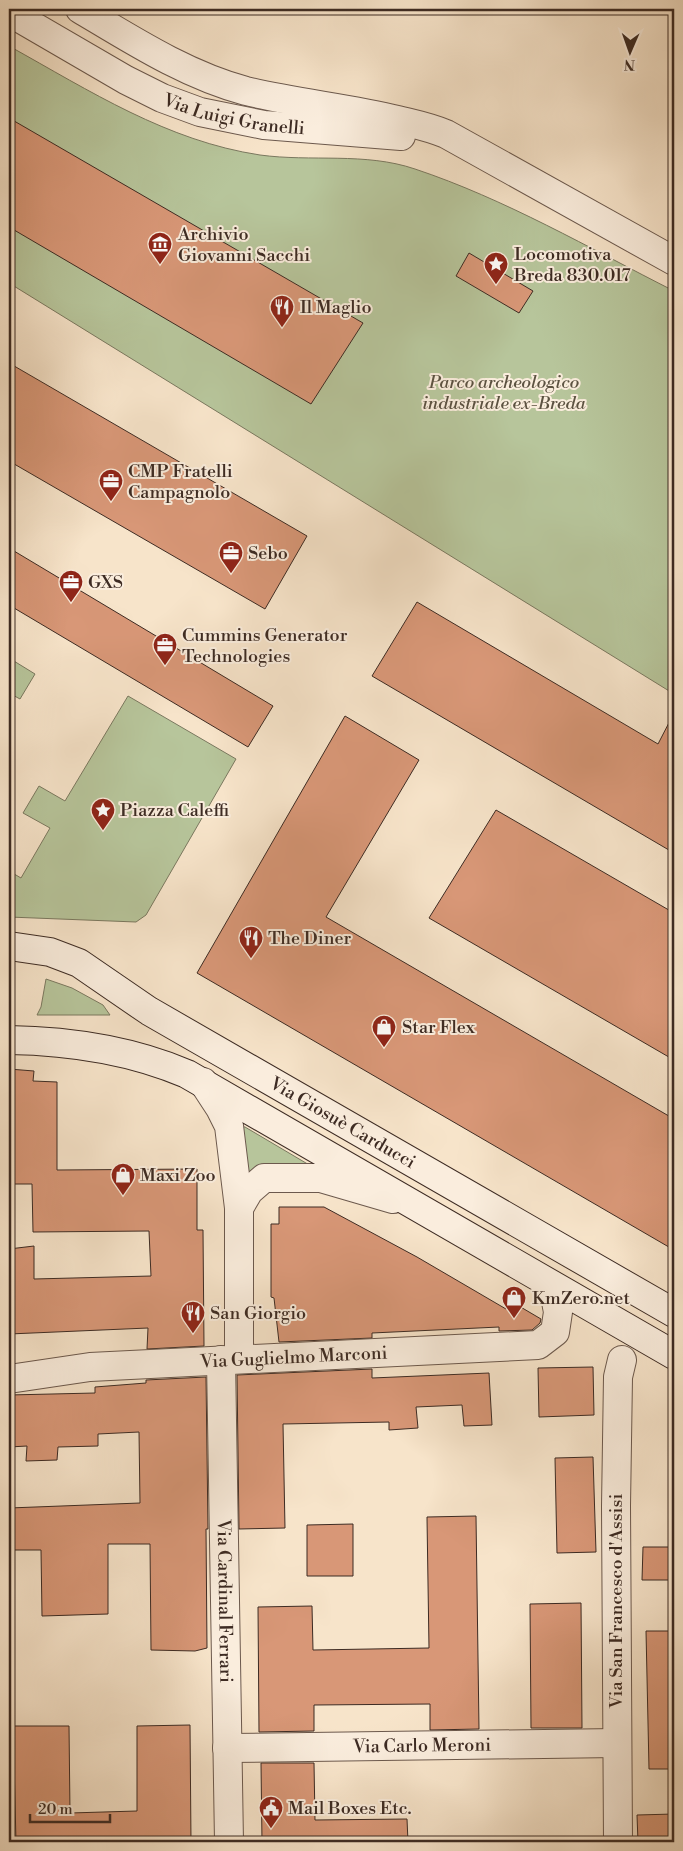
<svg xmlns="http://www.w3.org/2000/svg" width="683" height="1851" font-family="'Libre Bodoni',serif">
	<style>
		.green { fill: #b7c59b; stroke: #7a785f }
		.building { fill: #d89777; stroke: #3d2b23 }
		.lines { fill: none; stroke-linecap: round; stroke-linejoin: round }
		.minor-casing { stroke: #6c594d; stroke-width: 30 }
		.tertiary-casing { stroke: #6c594d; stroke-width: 30 }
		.secondary-casing { stroke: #3d2b23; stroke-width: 30 }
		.minor { stroke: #faeddd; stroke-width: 28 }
		.tertiary { stroke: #faeddd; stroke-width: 28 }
		.secondary { stroke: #faeddd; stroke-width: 28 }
		.labels { text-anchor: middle; stroke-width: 4; stroke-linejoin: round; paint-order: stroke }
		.street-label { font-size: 18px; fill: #3d2b23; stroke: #faeddd }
		.poi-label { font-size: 18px; fill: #3d2b23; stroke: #faeddd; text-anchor: start }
		.park-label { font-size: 18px; font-style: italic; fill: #5c5241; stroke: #faeddd }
	</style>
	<rect width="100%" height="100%" fill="#f7e4ca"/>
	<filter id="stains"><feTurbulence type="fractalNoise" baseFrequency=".004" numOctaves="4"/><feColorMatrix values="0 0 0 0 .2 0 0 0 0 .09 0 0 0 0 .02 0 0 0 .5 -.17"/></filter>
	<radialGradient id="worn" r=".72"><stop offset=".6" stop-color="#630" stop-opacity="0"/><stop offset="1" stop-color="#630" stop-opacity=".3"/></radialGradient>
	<g class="green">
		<path d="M9,46C90,91 167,141 260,155C311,162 365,152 415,169C505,199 589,248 674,291V694L9,283Z"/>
		<path d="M9,658L35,674L20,699L9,693Z"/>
		<path d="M128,696L236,759L146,915L136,922L9,917V871L21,878L50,828L23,813L39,786L65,801Z"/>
		<path d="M46,979L72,988L103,1005L110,1015H37L41,1007Z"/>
		<path d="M240,1126L245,1127L311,1166C280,1162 269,1162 241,1177Z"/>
	</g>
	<g class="building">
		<path d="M9,118L363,323L311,404L9,227Z"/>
		<path d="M469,253L533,291L519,313L456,276Z"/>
		<path d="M9,363L307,536L265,609L9,461Z"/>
		<path d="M9,548L273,706L248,747L9,605Z"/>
		<path d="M417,602L658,744L674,713V853L372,676Z"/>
		<path d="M345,716L419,760L326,917L674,1119V1250L197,973Z"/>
		<path d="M496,810L674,913V1060L429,918Z"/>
		<path d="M9,1069L34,1071L33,1081L57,1082V1170L197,1169V1230H203L204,1346L147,1349L148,1328L9,1334V1249L34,1246V1279L151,1276L149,1231L33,1232L32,1184H9Z"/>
		<path d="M279,1207H324L417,1257L506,1309L507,1299L541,1319L540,1323L532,1330L499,1331V1327L372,1333V1338L279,1342L274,1298L271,1297V1224H279Z"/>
		<path d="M593,1367L594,1415L539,1417L538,1368Z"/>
		<path d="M372,1369V1378L489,1373L492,1425L464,1426L462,1405L416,1407L418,1428L389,1430V1422L283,1424L285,1528L239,1529L237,1375Z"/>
		<path d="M206,1377L208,1529H206L207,1648L195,1651L151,1650L150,1544H108V1614L42,1616L41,1550H9V1508L140,1503L139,1432L98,1434V1446L58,1447L57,1460L26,1461L27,1446L9,1447V1395L95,1393V1387L146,1383V1380Z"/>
		<path d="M593,1457L596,1552L557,1553L555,1458Z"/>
		<path d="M476,1516L479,1729L430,1730V1704L314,1705V1731L259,1732L258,1607L312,1606L313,1650L429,1648L427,1517Z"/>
		<path d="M353,1524V1576H307V1525Z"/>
		<path d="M643,1547H674V1580H642Z"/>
		<path d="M581,1603L582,1728H531L530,1604Z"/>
		<path d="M646,1631H674V1769H649Z"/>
		<path d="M190,1725L191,1842H16L14,1762L9,1761V1726H69L70,1813L137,1811V1726Z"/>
		<path d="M261,1763H314L315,1820L407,1819L408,1842H262Z"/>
		<path d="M674,1814V1842H638L637,1815Z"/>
	</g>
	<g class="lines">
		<defs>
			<g id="minor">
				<path d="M203,1082L220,1108L229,1126L239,1208V1359"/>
				<path d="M239,1208L249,1191L264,1178H321L393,1199"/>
				<path id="s1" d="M221,1360L229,1842"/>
				<path id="s2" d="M9,1379L90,1367L538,1345L555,1332L558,1312L553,1286"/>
				<path id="s3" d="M227,1748L617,1743"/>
				<path d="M618,1842L616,1506L618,1377L622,1360"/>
			</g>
			<g id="tertiary">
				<path d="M80,9C132,40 186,75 246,91C296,103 348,108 398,120C414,124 430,127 446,134L674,261"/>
				<path id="s4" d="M9,12L126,80L162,98L200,112L264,125L401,136"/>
			</g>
			<g id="secondary">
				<path id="s5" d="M9,946L50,952L79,963L149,1011L674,1313"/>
				<path d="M9,1040C70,1041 131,1050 187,1074L674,1355"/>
			</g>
		</defs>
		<use href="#minor" class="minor-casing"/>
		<use href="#tertiary" class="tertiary-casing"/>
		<use href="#secondary" class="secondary-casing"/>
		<use href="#minor" class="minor"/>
		<use href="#tertiary" class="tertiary"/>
		<use href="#secondary" class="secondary"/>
	</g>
	<defs>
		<symbol id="museum-pin" viewBox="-11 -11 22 30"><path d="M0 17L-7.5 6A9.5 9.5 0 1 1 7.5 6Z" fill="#8f2418" stroke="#faeddd"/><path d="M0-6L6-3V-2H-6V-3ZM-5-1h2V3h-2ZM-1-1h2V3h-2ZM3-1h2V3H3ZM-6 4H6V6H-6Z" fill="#fff"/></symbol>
		<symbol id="sight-pin" viewBox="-11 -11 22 30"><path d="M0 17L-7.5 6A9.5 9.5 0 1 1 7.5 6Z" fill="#8f2418" stroke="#faeddd"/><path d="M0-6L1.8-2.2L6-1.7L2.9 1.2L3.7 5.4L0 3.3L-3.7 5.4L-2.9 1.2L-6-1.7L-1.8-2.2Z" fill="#fff"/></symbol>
		<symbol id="restaurant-pin" viewBox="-11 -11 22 30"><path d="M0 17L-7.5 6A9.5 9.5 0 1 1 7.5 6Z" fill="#8f2418" stroke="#faeddd"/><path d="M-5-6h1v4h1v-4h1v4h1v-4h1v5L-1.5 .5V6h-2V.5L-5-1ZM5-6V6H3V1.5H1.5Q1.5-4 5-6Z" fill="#fff"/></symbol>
		<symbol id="office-pin" viewBox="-11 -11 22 30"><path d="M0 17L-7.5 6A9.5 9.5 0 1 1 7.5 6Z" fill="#8f2418" stroke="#faeddd"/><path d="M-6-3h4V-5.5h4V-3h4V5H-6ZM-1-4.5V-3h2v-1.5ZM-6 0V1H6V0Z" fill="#fff"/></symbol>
		<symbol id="shop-pin" viewBox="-11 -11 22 30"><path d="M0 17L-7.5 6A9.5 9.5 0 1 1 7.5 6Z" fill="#8f2418" stroke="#faeddd"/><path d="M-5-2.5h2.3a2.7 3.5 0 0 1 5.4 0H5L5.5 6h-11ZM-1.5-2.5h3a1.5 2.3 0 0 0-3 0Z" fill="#fff"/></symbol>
		<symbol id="civic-pin" viewBox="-11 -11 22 30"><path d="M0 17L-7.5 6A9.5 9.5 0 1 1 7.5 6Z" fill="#8f2418" stroke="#faeddd"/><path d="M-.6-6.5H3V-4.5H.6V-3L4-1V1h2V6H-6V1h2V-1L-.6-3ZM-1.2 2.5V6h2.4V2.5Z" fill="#fff"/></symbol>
	</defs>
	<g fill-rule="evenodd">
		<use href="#museum-pin" x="146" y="230" width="28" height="38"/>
		<use href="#sight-pin" x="482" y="250" width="28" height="38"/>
		<use href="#restaurant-pin" x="268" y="293" width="28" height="38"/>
		<use href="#office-pin" x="97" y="467" width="28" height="38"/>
		<use href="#office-pin" x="217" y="539" width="28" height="38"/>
		<use href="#office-pin" x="57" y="568" width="28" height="38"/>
		<use href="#office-pin" x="151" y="631" width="28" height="38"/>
		<use href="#sight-pin" x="89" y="796" width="28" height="38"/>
		<use href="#restaurant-pin" x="237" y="924" width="28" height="38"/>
		<use href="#shop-pin" x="370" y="1013" width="28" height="38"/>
		<use href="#shop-pin" x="109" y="1161" width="28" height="38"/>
		<use href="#shop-pin" x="500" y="1284" width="28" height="38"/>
		<use href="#restaurant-pin" x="179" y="1299" width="28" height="38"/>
		<use href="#civic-pin" x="257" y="1794" width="28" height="38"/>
	</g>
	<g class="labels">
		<g class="street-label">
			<text dy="6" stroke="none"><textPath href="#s4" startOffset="250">Via Luigi Granelli</textPath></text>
			<text dy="6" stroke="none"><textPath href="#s5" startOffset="381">Via Giosuè Carducci</textPath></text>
			<text dy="6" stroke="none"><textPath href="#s2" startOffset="286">Via Guglielmo Marconi</textPath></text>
			<text dy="6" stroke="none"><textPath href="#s1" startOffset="241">Via Cardinal Ferrari</textPath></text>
			<text transform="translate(616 1601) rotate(-90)" y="6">Via San Francesco d'Assisi</text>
			<text dy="6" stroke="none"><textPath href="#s3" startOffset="195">Via Carlo Meroni</textPath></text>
		</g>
		<g class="poi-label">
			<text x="178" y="240">Archivio<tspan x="178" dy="21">Giovanni Sacchi</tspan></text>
			<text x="514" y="260">Locomotiva<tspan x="514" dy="21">Breda 830.017</tspan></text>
			<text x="300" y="313">Il Maglio</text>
			<text x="128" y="477">CMP Fratelli<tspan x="128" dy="21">Campagnolo</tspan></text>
			<text x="248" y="559">Sebo</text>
			<text x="88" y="588">GXS</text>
			<text x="182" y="641">Cummins Generator<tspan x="182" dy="21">Technologies</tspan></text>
			<text x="120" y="816">Piazza Caleffi</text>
			<text x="268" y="944">The Diner</text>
			<text x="402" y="1033">Star Flex</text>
			<text x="140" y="1181">Maxi Zoo</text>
			<text x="532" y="1304">KmZero.net</text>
			<text x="210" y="1319">San Giorgio</text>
			<text x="288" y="1814">Mail Boxes Etc.</text>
		</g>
		<g class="park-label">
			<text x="504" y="388">Parco archeologico<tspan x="504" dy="21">industriale ex-Breda</tspan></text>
		</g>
	</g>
	<rect width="683" height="1851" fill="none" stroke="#f7e4ca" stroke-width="30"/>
	<rect x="10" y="10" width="663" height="1831" fill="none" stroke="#3d2b23" stroke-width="2.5"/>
	<rect x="15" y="15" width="653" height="1821" fill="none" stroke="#3d2b23"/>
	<g transform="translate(630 52) rotate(182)" stroke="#faeddd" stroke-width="4" paint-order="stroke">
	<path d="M0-4L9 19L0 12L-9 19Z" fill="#3d2b23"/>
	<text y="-8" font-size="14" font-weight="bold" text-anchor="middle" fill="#3d2b23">N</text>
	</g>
	<path d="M30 1814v8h80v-8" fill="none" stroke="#3d2b23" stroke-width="2.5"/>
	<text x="38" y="1814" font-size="15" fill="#3d2b23" stroke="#faeddd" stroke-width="4" paint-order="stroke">20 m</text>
	<rect width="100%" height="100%" filter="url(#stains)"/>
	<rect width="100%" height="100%" fill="url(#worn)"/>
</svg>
